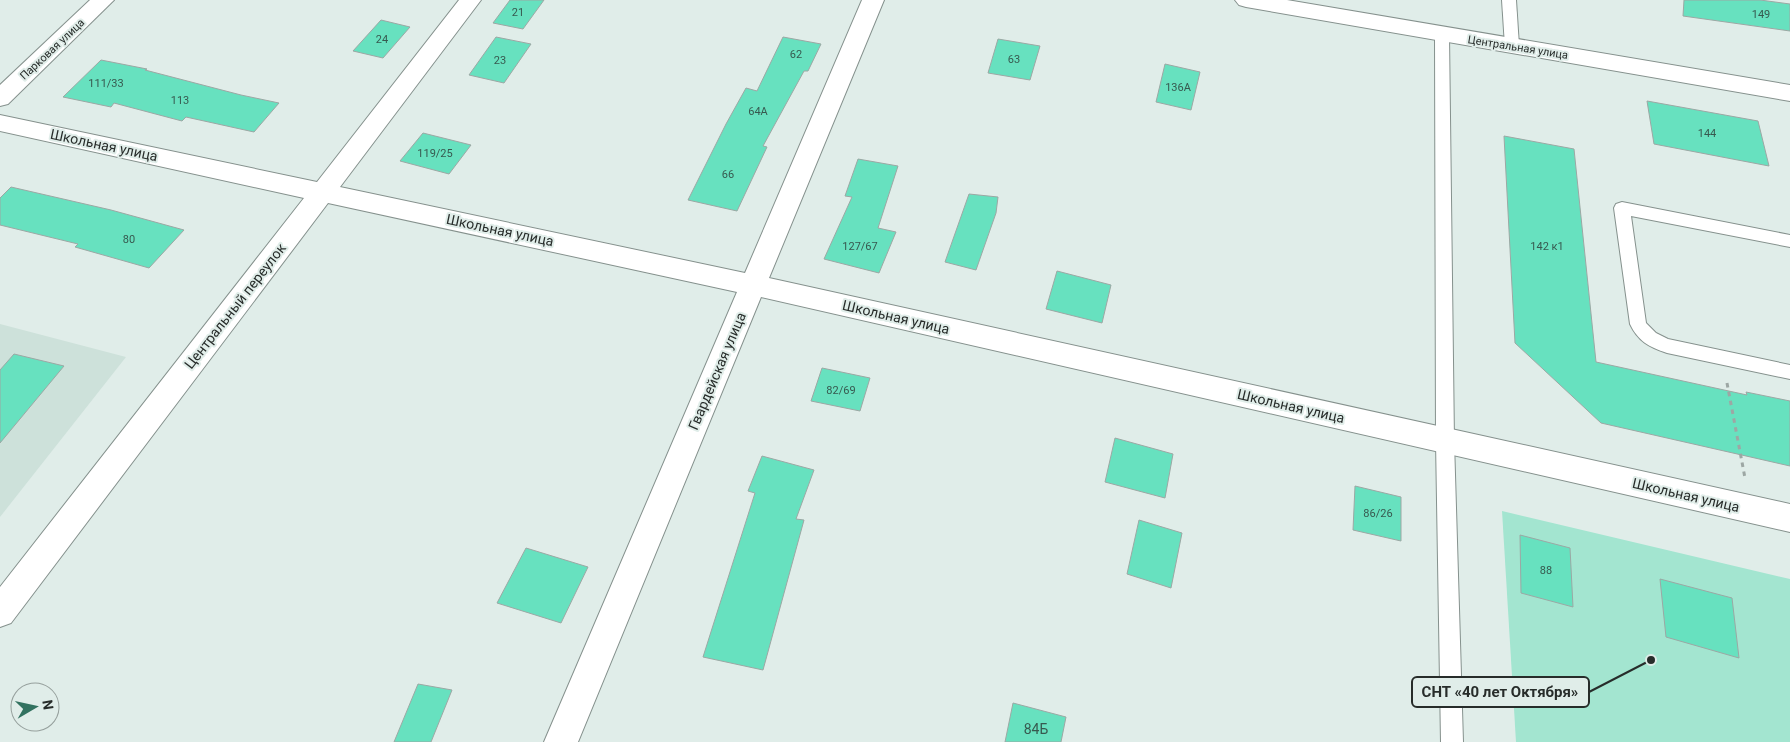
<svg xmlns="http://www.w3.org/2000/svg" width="1790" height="742" font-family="Roboto,sans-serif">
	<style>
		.built { fill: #cde1da }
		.green { fill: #a3e5d0 }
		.building { fill: #67e1bf; stroke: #9ca8a4 }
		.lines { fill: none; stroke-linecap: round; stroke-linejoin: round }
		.service-casing { stroke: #85918d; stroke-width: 2 }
		.minor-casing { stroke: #85918d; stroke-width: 2 }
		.tertiary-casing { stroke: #85918d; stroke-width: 2 }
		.path { stroke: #9da7a4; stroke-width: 3; stroke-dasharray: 4.5 4.5; stroke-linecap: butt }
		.service { fill: #fff; fill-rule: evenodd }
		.minor { fill: #fff; fill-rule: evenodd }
		.tertiary { fill: #fff; fill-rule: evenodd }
		.labels { text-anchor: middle; stroke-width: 4; stroke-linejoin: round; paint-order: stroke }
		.number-label { font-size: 11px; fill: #37594f }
		.far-street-label { font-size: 11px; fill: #272c2a; stroke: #e0ede9 }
		.street-label { font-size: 14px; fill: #272c2a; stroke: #e0ede9 }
		.near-number-label { font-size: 14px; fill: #37594f }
		.leader { fill: none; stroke: #272c2a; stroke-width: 2 }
		.callout-dot { fill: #272c2a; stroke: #e0ede9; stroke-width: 2 }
		.callout { fill: #e0ede9; stroke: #272c2a; stroke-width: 2 }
		.callout-label { font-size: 15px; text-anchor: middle; font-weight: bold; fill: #272c2a }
	</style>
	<rect width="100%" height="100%" fill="#e0ede9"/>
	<path class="built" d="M0,324L126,357L0,517Z"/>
	<path class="green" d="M1502,511L1790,579V742H1516Z"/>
	<g class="building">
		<path d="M510,0H544L523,29L493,23Z"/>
		<path d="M1684,0H1760L1790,4V31L1683,16Z"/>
		<path d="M381,20L410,27L383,58L353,51Z"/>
		<path d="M496,37L531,44L504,83L469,75Z"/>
		<path d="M783,37L821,44L808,71H804L763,146L767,147L737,211L688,200L726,124L746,88L757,91Z"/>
		<path d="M998,39L1040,46L1030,80L988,73Z"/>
		<path d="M101,60L147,69L145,70L241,95L279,103L254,132L186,117L182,121L114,103L111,107L63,97Z"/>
		<path d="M1165,64L1200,72L1191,110L1156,102Z"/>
		<path d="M1647,101L1758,121L1769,166L1654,144Z"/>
		<path d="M423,133L471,145L449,174L400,161Z"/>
		<path d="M1504,136L1574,149L1596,362L1747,395L1746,392L1790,401V466L1601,423L1515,343Z"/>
		<path d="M858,159L898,166L878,228L896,232L879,273L824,259L852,197L845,196Z"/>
		<path d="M11,187L111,210L184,230L149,268L75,247L78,244L0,225V198Z"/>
		<path d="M969,194L998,197L996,213L976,270L945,262Z"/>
		<path d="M1057,271L1111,285L1102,323L1046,309Z"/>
		<path d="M14,354L64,366L0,443V370Z"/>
		<path d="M822,368L870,378L860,411L811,401Z"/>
		<path d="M1115,438L1173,454L1165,498L1105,482Z"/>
		<path d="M762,456L814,470L796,519L804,520L763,670L703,657L755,493L748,491Z"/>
		<path d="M1355,486L1401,497V541L1353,530Z"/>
		<path d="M1139,520L1182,533L1171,588L1127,574Z"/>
		<path d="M1520,535L1570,548L1573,607L1521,593Z"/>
		<path d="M526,548L588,567L561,623L497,603Z"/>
		<path d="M1660,579L1732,598L1739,658L1666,637Z"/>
		<path d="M418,684L452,690L431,742H394Z"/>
		<path d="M1013,703L1066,717L1061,742H1005Z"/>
	</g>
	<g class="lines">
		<defs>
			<g id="service">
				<path d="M1502,0H1516L1519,46L1517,49H1507L1505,46Z"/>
				<path d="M1442,30L1447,32L1449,35L1454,441L1463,742H1441L1436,441L1435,35L1437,32Z"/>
				<path d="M1622,202L1790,235V247L1631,216L1646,323L1656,333L1668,339L1790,365V379L1667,353C1649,347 1638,341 1630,324L1614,208L1616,204Z"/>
			</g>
			<g id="minor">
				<path d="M90,0H114L8,104L0,106V85Z"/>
				<path d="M459,0H481L340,187L745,273L862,0H884L769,278L1790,504V532L761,297L578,742H544L737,292L328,203L11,623L0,627V587L304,198L0,131V115L317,182Z"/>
			</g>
			<path id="tertiary" d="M1235,0H1287L1790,85V101L1246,7L1239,5Z"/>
		</defs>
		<use href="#service" class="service-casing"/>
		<use href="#minor" class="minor-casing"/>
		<use href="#tertiary" class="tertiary-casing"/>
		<path class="path" d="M1727,383L1745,478"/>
		<use href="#service" class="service"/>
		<use href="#minor" class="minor"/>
		<use href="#tertiary" class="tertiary"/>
	</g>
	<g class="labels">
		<g class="number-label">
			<text x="518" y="16">21</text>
			<text x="1761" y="18">149</text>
			<text x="382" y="43">24</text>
			<text x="796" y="58">62</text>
			<text x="1014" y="63">63</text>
			<text x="500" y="64">23</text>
			<text x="106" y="87">111/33</text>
			<text x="1178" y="91">136А</text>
			<text x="180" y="104">113</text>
			<text x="758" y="115">64А</text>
			<text x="1707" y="137">144</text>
			<text x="435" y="157">119/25</text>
			<text x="728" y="178">66</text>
			<text x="129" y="243">80</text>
			<text x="860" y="250">127/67</text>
			<text x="1547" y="250">142 к1</text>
			<text x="841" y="394">82/69</text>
			<text x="1378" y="517">86/26</text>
			<text x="1546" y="574">88</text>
		</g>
		<g class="far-street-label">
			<text transform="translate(1518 47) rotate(9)" y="4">Центральная улица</text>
			<text transform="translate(52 49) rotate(-43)" y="4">Парковая улица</text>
		</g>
		<g class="street-label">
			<text transform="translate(104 145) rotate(12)" y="5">Школьная улица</text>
			<text transform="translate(500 230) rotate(12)" y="5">Школьная улица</text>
			<text transform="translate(235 306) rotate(-52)" y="5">Центральный переулок</text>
			<text transform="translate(896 317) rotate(13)" y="5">Школьная улица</text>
			<text transform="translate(717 371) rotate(-67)" y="5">Гвардейская улица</text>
			<text transform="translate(1291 406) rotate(13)" y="5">Школьная улица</text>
			<text transform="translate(1686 495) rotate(13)" y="5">Школьная улица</text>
		</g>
		<g class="near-number-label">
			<text x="1036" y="734">84Б</text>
		</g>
	</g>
	<path class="leader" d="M1651 660L1589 692"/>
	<circle class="callout-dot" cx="1651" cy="660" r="5"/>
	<rect class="callout" x="1412" y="677" width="177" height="30" rx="5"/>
	<g class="callout-label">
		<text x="1500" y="697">СНТ «40 лет Октября»</text>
	</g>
	<g transform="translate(35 707) rotate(81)"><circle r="24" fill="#e0ede9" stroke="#96a09d"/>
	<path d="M0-4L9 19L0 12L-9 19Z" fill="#327260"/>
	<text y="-8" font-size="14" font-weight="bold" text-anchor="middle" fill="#272c2a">N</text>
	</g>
</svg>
